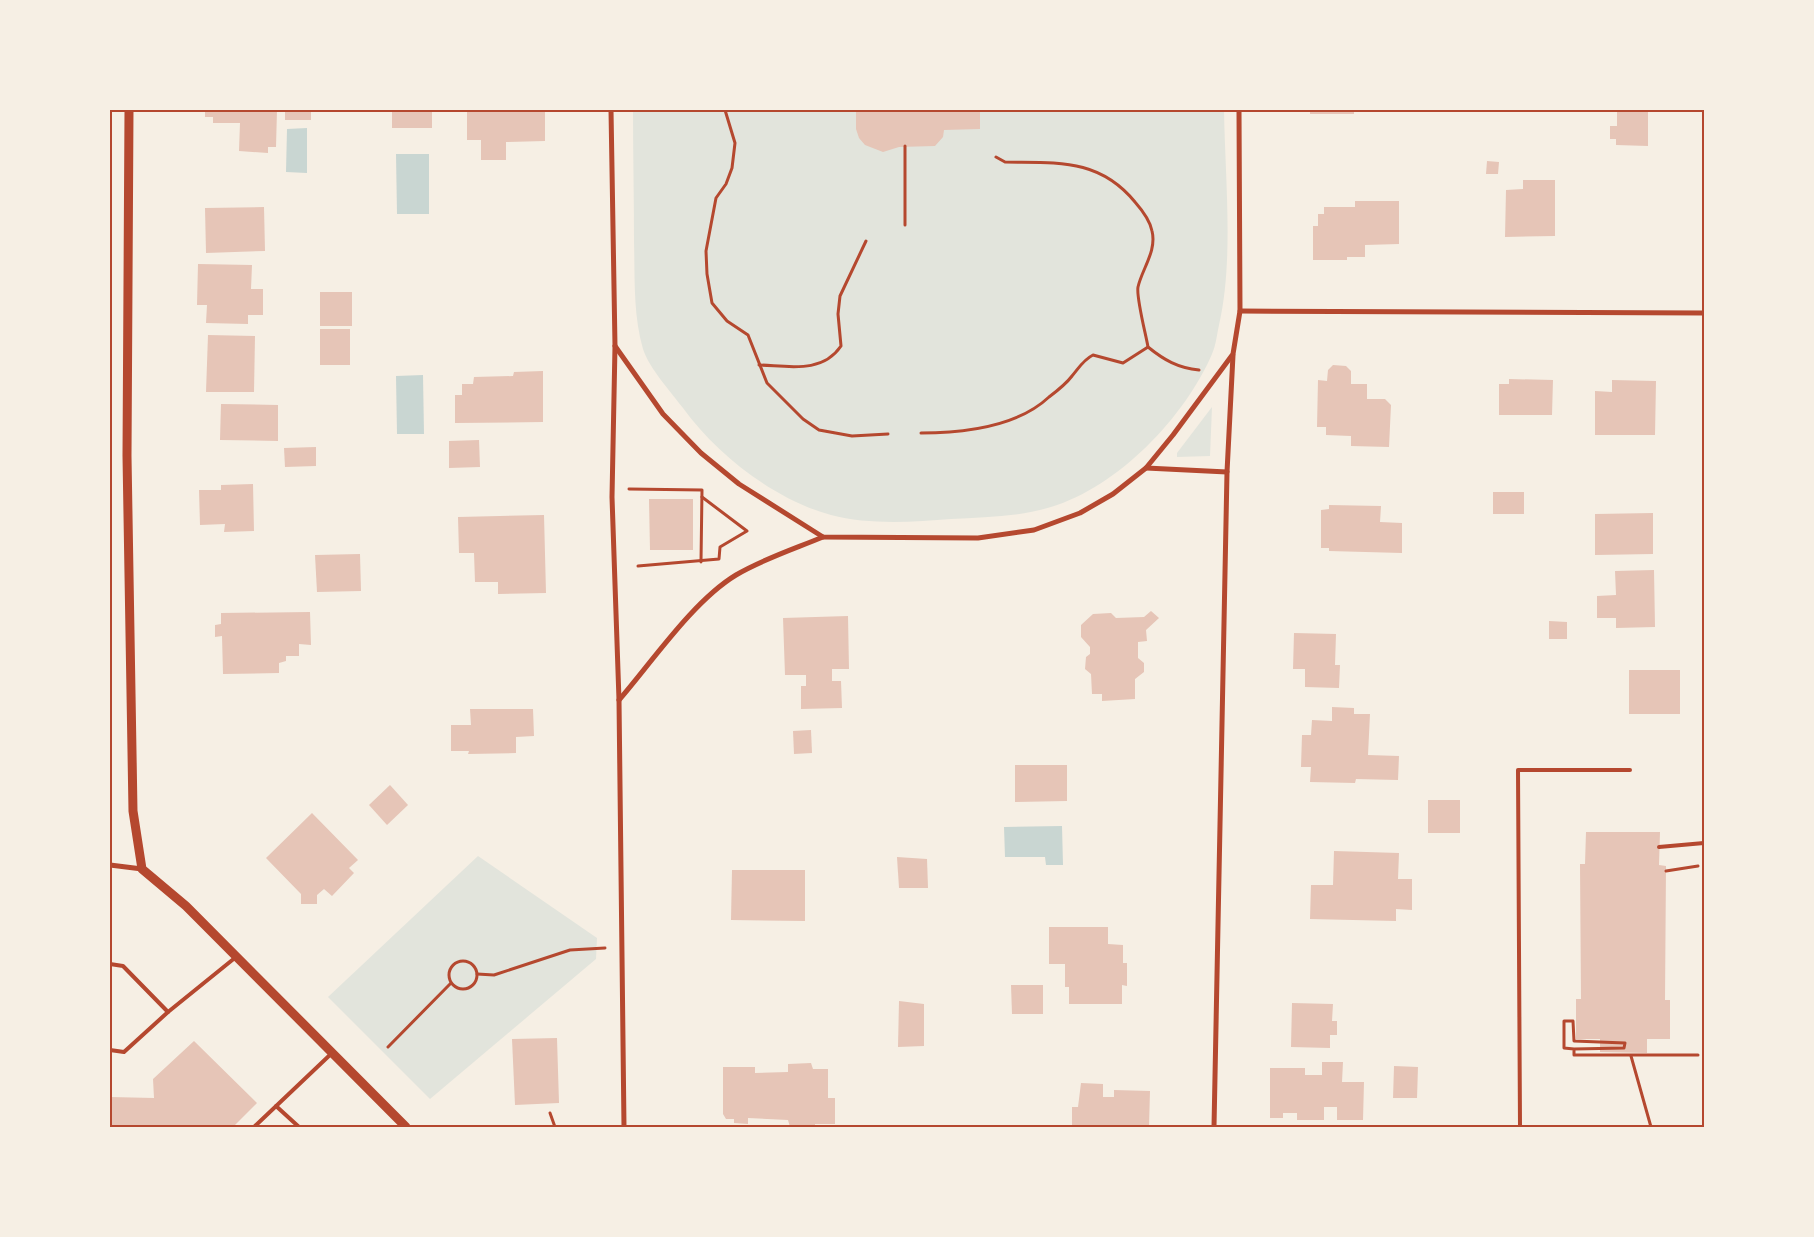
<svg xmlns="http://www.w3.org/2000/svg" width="1814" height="1237" font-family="Helvetica,sans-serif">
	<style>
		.green { fill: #e2e4dc }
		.water { fill: #c9d6d2 }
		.building { fill: #e6c5b7 }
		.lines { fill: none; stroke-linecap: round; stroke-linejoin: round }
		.path { stroke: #b5482f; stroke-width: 3 }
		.service { stroke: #b5482f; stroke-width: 4 }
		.minor { stroke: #b5482f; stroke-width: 5 }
		.tertiary { stroke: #b5482f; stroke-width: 9 }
		.neatline { fill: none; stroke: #b5482f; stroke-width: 2 }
	</style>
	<rect width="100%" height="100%" fill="#f6efe4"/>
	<g class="green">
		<path d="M633,110H1224C1225,177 1234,261 1219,325C1217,334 1216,345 1212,354C1185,417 1118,487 1051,507C1019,517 984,517 951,519C913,522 868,525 831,515C775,500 717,455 683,408C671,392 649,368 643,349C633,314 635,278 634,242C634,198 633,154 633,110Z"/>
		<path d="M1212,407L1210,456L1177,457V453Z"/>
		<path d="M478,856L597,938L596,959L430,1099L328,997Z"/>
	</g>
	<g class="water">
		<path d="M307,128V173L286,172L287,129Z"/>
		<path d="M396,154H429V214H397Z"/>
		<path d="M423,375L424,434H397L396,376Z"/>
		<path d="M1062,826L1063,865H1046L1045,857H1005L1004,827Z"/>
	</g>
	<g class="building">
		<path d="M205,110H277L276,147H268V153L239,151L240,123H213V117H205Z"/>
		<rect x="285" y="110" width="26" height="10"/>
		<rect x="392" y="110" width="40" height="18"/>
		<path d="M467,110H545V141L506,142V160H481V140H467Z"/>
		<path d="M856,110H980V129L944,130L943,137L935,146L899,147L883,152L865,145L859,138L856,129Z"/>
		<rect x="1310" y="110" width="44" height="4"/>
		<path d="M1617,110H1648V146L1616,145V139H1610V126H1617Z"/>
		<path d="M1487,161L1499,162L1498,174H1486Z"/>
		<path d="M1523,180H1555V236L1505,237L1506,190L1523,189Z"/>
		<path d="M1355,201H1399V244L1365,245V257H1347V260H1313V226H1318V214H1324V207H1355Z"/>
		<path d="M264,207L265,251L206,253L205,208Z"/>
		<path d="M198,264L252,265L251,289H263V315H248V324L206,323L207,305H197Z"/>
		<rect x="320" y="292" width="32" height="34"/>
		<rect x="320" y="329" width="30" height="36"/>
		<path d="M208,335L255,336L254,392H206Z"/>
		<path d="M1333,365L1346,366L1351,371V384H1367V399H1385L1391,405L1389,447L1351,446V436L1326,435V427H1317L1318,380L1327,381L1328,370Z"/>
		<path d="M543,371V422L455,423V395H462V384H473L474,377L513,376L514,372Z"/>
		<path d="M1509,379L1553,380L1552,415H1499V384H1509Z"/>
		<path d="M1612,380L1656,381L1655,435H1595V391L1612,392Z"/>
		<path d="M221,404L278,405V441L220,440Z"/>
		<path d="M479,440L480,467L449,468V441Z"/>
		<path d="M316,447V466L285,467L284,448Z"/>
		<path d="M253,484L254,531L224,532L225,524L200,525L199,490H221V485Z"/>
		<rect x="1493" y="492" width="31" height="22"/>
		<path d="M649,499H693V550H650Z"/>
		<path d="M1329,505L1381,506L1380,522L1402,523V553L1329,551V548H1321V510L1329,509Z"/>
		<path d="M1653,513V554L1595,555V514Z"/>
		<path d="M544,515L546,593L498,594V582H475L474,553H459L458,517Z"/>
		<path d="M360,554L361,591L317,592L315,555Z"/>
		<path d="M1654,570L1655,627L1616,628V618H1597V596L1616,595L1615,571Z"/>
		<path d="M1151,611L1159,618L1146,630L1147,641L1138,642V658L1144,663V672L1135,679V699L1102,701V694H1092L1091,674L1085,669L1086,657L1090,654V647L1081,637V625L1093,614L1111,613L1116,618L1144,617Z"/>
		<path d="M310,612L311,645L299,644V656H286V661L279,663V673L223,674L222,636L215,637V625L221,624V613Z"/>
		<path d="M848,616L849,669H832V681H841L842,708L801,709V686H806V675H785L783,618Z"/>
		<path d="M1549,621L1567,622V639H1549Z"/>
		<path d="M1294,633L1336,634L1335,665H1340L1339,688L1305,687V669H1293Z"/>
		<rect x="1629" y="670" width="51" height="44"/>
		<path d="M1332,707L1354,708V714H1370L1368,755L1399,756L1398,780L1356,779L1355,783L1310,782L1311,767H1301L1302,735H1311L1312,720L1332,721Z"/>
		<path d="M470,709H533L534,736L516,737V753L468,754L469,751H451V725H471Z"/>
		<path d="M811,730L812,753L794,754L793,731Z"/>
		<path d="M1015,765H1067V801L1015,802Z"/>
		<path d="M390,785L408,805L387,825L369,805Z"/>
		<rect x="1428" y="800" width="32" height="33"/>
		<path d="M312,813L358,860L349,868L354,873L332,896L324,889L317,895V904H301V894L266,858Z"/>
		<path d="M1586,832H1660L1659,865L1666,866L1665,1000H1670V1039H1647V1053L1600,1052V1039H1576V999H1581L1580,864H1585Z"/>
		<path d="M1334,851L1399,853L1398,879H1412V910L1396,909V921L1310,919L1311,885H1333Z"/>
		<path d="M897,857L927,859L928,888H899Z"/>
		<path d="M732,870H805V921L731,920Z"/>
		<path d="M1049,927H1108V944L1123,945V963H1127V986L1122,985V1004H1069V987H1065V964H1049Z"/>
		<path d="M1011,985H1043V1014H1012Z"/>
		<path d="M899,1001L924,1004V1046L898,1047Z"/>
		<path d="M1292,1003L1333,1004L1332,1021H1337V1035H1330V1048L1291,1047Z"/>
		<path d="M557,1038L559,1103L515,1105L512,1039Z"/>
		<path d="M194,1041L257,1103L233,1127H110V1097L154,1098L153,1079Z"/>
		<path d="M1322,1062H1343L1342,1082H1364L1363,1120H1337V1107H1324V1120H1297V1113H1283V1118H1270V1068H1305V1075H1322Z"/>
		<path d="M811,1063L813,1069H828V1098H835V1124H815V1127H790L788,1120L748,1118V1124L734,1123V1119H726L723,1114V1067H755V1073L788,1072V1064Z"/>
		<path d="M1394,1066L1418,1067L1417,1098H1393Z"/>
		<path d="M1081,1083L1103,1084V1097H1114V1090L1150,1091L1149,1127H1072V1107H1078Z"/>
	</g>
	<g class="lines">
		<g class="path">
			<path d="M725,110L735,143L732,168L726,184L716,198L706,251L707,274L712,303L727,321L748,335L767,383L803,419L819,430L852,436L888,434"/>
			<path d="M996,157L1005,162C1057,163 1099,158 1135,202C1142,210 1150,220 1152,231C1157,251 1142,269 1138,287C1136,297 1146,335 1148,347C1164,360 1178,368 1199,370"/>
			<path d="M905,225V146"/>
			<path d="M759,365C789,366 822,374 841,346L838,314L840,296L866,241"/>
			<path d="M921,433C963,433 1017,427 1049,397C1057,391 1066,384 1072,376C1079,368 1083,360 1093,355L1123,363L1148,347"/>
			<path d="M629,489L702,490L701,562"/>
			<path d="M638,566L719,559L720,547L747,531L702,497"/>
			<path d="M1666,871L1698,866"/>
			<circle cx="463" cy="975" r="14"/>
			<path d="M477,974L494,975L570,950L605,948"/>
			<path d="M388,1047L451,983"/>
			<path d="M1574,1049L1624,1048L1625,1043L1574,1041L1573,1021H1564V1048L1574,1049V1055H1698"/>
			<path d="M1631,1056L1651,1127"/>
			<path d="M550,1113L555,1127"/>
		</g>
		<g class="service">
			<path d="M1659,847L1704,843"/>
			<path d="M110,964L123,966L168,1012L124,1052L110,1050"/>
			<path d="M168,1012L236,957"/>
			<path d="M276,1106L299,1127"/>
			<path d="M254,1127L332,1053"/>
			<path d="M1520,1127L1518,770H1630"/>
		</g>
		<g class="minor">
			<path d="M611,110L615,346L612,497L619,700L624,1127"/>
			<path d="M1240,311L1704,313"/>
			<path d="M615,346L663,414L701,453L739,484L823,537L978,538L1034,530L1080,513L1113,494L1146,468L1173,435L1233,354L1240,311L1239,110"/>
			<path d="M1146,468L1227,472"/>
			<path d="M619,700C652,662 693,601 736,575C763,559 794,549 823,537"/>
			<path d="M110,865L142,869"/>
			<path d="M1214,1127L1227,472L1233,355"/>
		</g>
		<path class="tertiary" d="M129,110L127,456L133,811L142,869L186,906L406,1127"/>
	</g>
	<rect width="1814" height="1237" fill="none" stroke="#f6efe4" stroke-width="222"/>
	<rect x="111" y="111" width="1592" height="1015" class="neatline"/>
</svg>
